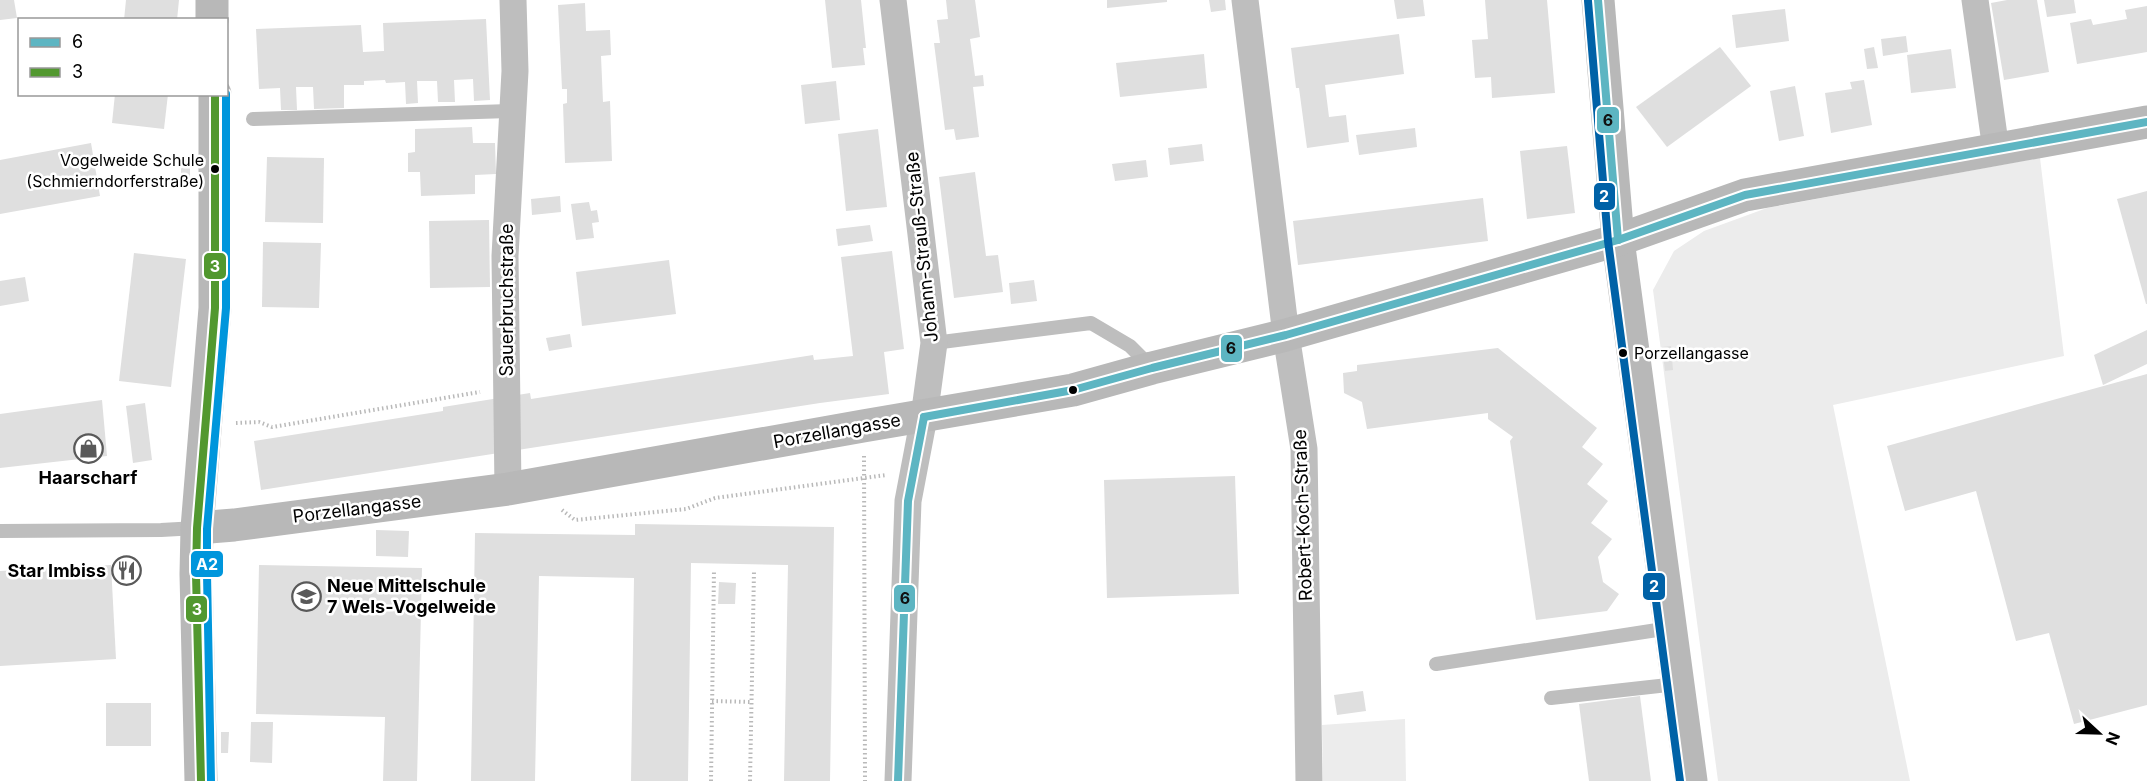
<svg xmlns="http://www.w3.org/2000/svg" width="2147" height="781" font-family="Inter,sans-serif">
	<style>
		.green { fill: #ececec }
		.building { fill: #dfdfdf }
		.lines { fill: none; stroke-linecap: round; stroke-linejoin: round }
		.path { stroke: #b9b9b9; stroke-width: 4; stroke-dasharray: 1.5 3; stroke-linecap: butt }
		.lane { stroke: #bebebe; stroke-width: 14 }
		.street { stroke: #bebebe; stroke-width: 27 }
		.secondary { stroke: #b8b8b8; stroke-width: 33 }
		.bus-1-casing { stroke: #fff; stroke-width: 12 }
		.bus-2-casing { stroke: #fff; stroke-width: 12 }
		.bus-3-casing { stroke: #fff; stroke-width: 12 }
		.bus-4-casing { stroke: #fff; stroke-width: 12 }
		.bus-1 { stroke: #5db5c2; stroke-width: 8 }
		.bus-2 { stroke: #52982f; stroke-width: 8 }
		.bus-3 { stroke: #0062a7; stroke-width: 8 }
		.bus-4 { stroke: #0096dc; stroke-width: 8 }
		.bus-dot { fill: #000; stroke: #fff; stroke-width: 2 }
		.labels { text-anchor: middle; stroke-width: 5; stroke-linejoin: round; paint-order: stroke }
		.bus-label { font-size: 16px; fill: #000; stroke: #fff; text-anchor: end }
		.street-label { font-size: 18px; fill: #000; stroke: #fff }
		.poi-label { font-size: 18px; font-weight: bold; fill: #000; stroke: #fff }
		.line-badge { stroke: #fff; stroke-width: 2 }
		.badge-label { font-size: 16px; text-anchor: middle; font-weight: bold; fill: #fff }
		.pale-badge-label { font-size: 16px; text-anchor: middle; font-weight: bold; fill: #111 }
	</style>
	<rect width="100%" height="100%" fill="#fff"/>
	<g class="green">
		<path d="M2040,158L2064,356L1833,405L1910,781H1718L1653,290L1674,251L1704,231L1767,208Z"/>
		<path d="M1405,719L1406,781H1323L1322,725Z"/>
	</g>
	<g class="building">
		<path d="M0,0H14L17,18L0,20Z"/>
		<path d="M126,0H179L177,20H124Z"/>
		<path d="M825,0H861L866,48H863L865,65L832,68Z"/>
		<path d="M946,0H975L980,37L970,39L975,76L983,75L984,86L973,87L979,137L956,140L954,129L945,130L934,43H940L937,20L948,19Z"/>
		<path d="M1107,0H1167V2L1107,8Z"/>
		<path d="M1209,0H1225L1226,10L1211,12Z"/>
		<path d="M1394,0H1423L1425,16L1397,19Z"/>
		<path d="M1485,0H1547L1555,93L1492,98L1491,77L1475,78L1472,40L1488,39Z"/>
		<path d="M2007,0H2037L2049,72L2004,80L1991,3Z"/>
		<path d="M2044,0H2074L2076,13L2047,17Z"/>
		<path d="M585,3L586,31L610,30L611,55L601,56L603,102L610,101L612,161L565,163L563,104L567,103V89H562L558,5Z"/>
		<path d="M2147,6V52L2077,64L2070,23L2091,19L2093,25L2127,19L2125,10Z"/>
		<path d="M1785,9L1789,41L1736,48L1732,15Z"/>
		<path d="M486,19L490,100L474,101L473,79L454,80L455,102H438L437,81H417L418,103L406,104L405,82L386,83L385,80L364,81V85H344V108L314,109L313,87H296L297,110H281L280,88L259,89L256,29L361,25L363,52L384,51L383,23Z"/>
		<path d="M1399,34L1404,74L1325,85L1329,117L1346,115L1349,142L1307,148L1299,88H1296L1291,48Z"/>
		<path d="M1906,36L1908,52L1883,56L1881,39Z"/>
		<path d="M1720,47L1751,86L1667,147L1636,107Z"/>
		<path d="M1874,47L1878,68L1867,69L1864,49Z"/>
		<path d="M1951,49L1956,88L1911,93L1907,55Z"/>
		<path d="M1204,54L1207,88L1120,97L1116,63Z"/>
		<path d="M1864,80L1872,125L1831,133L1825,93L1852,89L1850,82Z"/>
		<path d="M836,81L840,120L805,124L801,85Z"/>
		<path d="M1795,86L1804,136L1779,141L1770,91Z"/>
		<path d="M115,94H168L164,129L112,123Z"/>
		<path d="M472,127L473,143H495L496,174L475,175V194L421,196L420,172H408V153L415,152V129Z"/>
		<path d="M1415,128L1417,147L1359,155L1356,135Z"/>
		<path d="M878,129L887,207L846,211L838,134Z"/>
		<path d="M91,143L100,196L0,214V160Z"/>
		<path d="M1202,144L1204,161L1170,165L1168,148Z"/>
		<path d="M1567,146L1575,213L1527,219L1520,151Z"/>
		<rect x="181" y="156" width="9" height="21"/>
		<path d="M267,157L324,158L323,223L265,222Z"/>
		<path d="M1146,160L1148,177L1115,181L1112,164Z"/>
		<path d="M975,172L986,256L998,255L1003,292L954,298L939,177Z"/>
		<path d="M2147,191V304H2146L2117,199Z"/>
		<path d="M560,196L561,212L532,215L531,199Z"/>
		<path d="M1483,198L1488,241L1298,265L1293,221Z"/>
		<path d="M589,202L591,211L597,210L599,222L592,223L594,238L576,240L571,204Z"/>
		<path d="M489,220L490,287L430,288L429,221Z"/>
		<path d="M870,225L873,241L838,246L836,229Z"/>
		<path d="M263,242L321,243L319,308L262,307Z"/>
		<path d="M892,251L904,349L884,352L889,394L820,403L261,490L254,441L443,411V407L530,393L531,399L813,355L814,360L853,356L841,257Z"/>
		<path d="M134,253L186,259L171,387L119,381Z"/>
		<path d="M669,260L676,314L582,326L576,272Z"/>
		<path d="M25,277L29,301L0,306V281Z"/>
		<path d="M1034,280L1037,301L1011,304L1009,283Z"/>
		<path d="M2147,330V364L2103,385L2094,355Z"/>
		<path d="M570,334L572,347L549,351L546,338Z"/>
		<path d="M1671,346L1673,370L1665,371L1662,347Z"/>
		<path d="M1498,348L1597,428L1582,447L1603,464L1587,484L1608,501L1591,523L1612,539L1598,557L1603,582L1619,594L1607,611L1536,620L1510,441L1513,437L1488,419V413L1367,429L1362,402L1344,393L1343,373L1357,371V365Z"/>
		<path d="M2147,374V705L2074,724L2049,633L2016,641L1976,491L1905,511L1887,446Z"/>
		<path d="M102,400L107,456L0,468V414Z"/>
		<path d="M145,403L152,460L133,463L126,406Z"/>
		<path d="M1235,476L1239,594L1107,598L1104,480Z"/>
		<path d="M635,524L834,527L830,781H784L788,565L691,563L688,781H631L634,578L539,576L535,781H471L475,533L635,535Z"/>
		<path d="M376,530L409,531L408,557L376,556Z"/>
		<path d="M134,561L136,581L119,582L118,562Z"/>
		<path d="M111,565L116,659L0,666V571Z"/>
		<path d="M259,565L422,568L417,781H383L385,717L256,714Z"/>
		<path d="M719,582L736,583L735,604H718Z"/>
		<path d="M1363,691L1366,711L1337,715L1334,695Z"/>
		<path d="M1640,696L1651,781H1589L1579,704Z"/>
		<rect x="106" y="703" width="45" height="43"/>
		<path d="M251,722H273L272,763L250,762Z"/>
		<path d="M221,732H229L228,753H221Z"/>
	</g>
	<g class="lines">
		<g class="path">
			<path d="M236,423L259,422L272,427L480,392"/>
			<path d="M864,456L865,781"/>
			<path d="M562,510L575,520L686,509L715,498L886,475"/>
			<path d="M712,701L751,702"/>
			<path d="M711,781L714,570"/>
			<path d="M750,781L754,571"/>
		</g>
		<g class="lane">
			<path d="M253,119L513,111"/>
			<path d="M934,343L1091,323L1130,346L1150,366"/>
			<path d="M0,531L161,530L197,528"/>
			<path d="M1436,664L1670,628"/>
			<path d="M1551,698L1677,684"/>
		</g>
		<g class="street">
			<path d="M893,0L934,343L924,417L908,501L898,781"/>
			<path d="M1245,0L1286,335L1304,449L1309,781"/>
			<path d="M1975,0L1996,150"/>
			<path d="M508,489L505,256L515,71L513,0"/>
		</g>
		<g class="secondary">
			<path d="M212,0V20"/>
			<path d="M1598,0L1618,240L1691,781"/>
			<path d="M197,528L234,525L508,489L863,426L1073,390L1152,368L1286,335L1618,240L1745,195L2147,122"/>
			<path d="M201,781L196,574L197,528L215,308V94"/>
		</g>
		<defs>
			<g id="bus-1">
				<path d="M1598,0L1618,240"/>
				<path d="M924,417L1073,390L1152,368L1286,335L1618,240L1745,195L2147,122"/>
				<path d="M898,781L908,501L924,417"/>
			</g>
			<path id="bus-2" d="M201,781L196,574L197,528L215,308V94"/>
			<path id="bus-3" d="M1588,1L1608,241L1680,781"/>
			<path id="bus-4" d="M211,781L207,574V529L226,308V94"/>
		</defs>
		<use href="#bus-1" class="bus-1-casing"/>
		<use href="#bus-2" class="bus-2-casing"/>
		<use href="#bus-3" class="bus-3-casing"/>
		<use href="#bus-4" class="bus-4-casing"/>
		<use href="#bus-1" class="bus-1"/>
		<use href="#bus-2" class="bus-2"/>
		<use href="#bus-3" class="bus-3"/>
		<use href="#bus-4" class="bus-4"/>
	</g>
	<defs>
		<symbol id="shop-ring" viewBox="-11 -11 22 22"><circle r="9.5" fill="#fff" stroke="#595959" stroke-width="1.5"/><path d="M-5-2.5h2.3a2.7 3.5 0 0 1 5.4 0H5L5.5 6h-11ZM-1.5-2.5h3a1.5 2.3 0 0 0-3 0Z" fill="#595959"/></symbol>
		<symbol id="restaurant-ring" viewBox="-11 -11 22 22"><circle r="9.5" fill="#fff" stroke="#595959" stroke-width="1.5"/><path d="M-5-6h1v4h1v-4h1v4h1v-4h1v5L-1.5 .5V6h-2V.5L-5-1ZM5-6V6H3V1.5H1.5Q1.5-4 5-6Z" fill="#595959"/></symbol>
		<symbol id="school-ring" viewBox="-11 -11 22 22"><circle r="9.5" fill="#fff" stroke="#595959" stroke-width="1.5"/><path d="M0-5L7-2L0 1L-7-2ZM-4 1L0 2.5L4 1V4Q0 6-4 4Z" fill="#595959"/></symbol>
	</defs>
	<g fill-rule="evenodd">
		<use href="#shop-ring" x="72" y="432" width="33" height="33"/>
		<use href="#restaurant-ring" x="110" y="554" width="33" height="33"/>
		<use href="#school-ring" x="290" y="580" width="33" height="33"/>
	</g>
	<g class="bus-dot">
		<circle cx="215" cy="169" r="5"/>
		<circle cx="1623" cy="353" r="5"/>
		<circle cx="1073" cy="390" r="5"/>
	</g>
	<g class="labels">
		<g class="bus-label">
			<text x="204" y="166">Vogelweide Schule<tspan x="204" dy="21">(Schmierndorferstraße)</tspan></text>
			<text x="1634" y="359" text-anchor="start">Porzellangasse</text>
		</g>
		<g class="street-label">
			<text transform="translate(922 247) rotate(-96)" y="6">Johann-Strauß-Straße</text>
			<text transform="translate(507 300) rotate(-90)" y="6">Sauerbruchstraße</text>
			<text transform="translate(837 431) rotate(-10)" y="6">Porzellangasse</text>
			<text transform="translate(357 509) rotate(-7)" y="6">Porzellangasse</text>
			<text transform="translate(1303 515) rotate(-92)" y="6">Robert-Koch-Straße</text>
		</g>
		<g class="poi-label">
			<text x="88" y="484">Haarscharf</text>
			<text x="106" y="577" text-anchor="end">Star Imbiss</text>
			<text x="327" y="592" text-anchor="start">Neue Mittelschule<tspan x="327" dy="21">7 Wels-Vogelweide</tspan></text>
		</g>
	</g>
	<g class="line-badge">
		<rect x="1596" y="106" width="24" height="28" rx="6" fill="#5db5c2"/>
		<rect x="1593" y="182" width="23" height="29" rx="6" fill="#0062a7"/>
		<rect x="203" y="252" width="24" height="28" rx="6" fill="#52982f"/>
		<rect x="1220" y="334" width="23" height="29" rx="6" fill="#5db5c2"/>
		<rect x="190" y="550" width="34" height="28" rx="6" fill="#0096dc"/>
		<rect x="1642" y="572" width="24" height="29" rx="6" fill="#0062a7"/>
		<rect x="893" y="584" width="23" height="29" rx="6" fill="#5db5c2"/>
		<rect x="185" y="595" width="23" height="28" rx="6" fill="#52982f"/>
	</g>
	<g class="badge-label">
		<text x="1604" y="202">2</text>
		<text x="215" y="272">3</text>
		<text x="207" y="570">A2</text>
		<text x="1654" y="592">2</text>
		<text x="197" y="615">3</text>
	</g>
	<g class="pale-badge-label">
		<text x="1608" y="126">6</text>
		<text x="1231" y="354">6</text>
		<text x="905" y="604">6</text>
	</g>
	<rect x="18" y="18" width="210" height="78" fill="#ffffff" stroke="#999999" stroke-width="1.5"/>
	<rect x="30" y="38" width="30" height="9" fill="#5db5c2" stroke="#999999" stroke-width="1.5"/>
	<text x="72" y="48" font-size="18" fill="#000000">6</text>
	<rect x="30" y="68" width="30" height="9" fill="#52982f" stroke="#999999" stroke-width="1.5"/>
	<text x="72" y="78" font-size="18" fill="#000000">3</text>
	<g transform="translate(2099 733) rotate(112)" stroke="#ffffff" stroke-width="4.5" paint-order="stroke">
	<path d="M0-4.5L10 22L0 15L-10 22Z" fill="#000000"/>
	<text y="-9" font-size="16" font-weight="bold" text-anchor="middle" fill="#000000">N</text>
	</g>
</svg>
